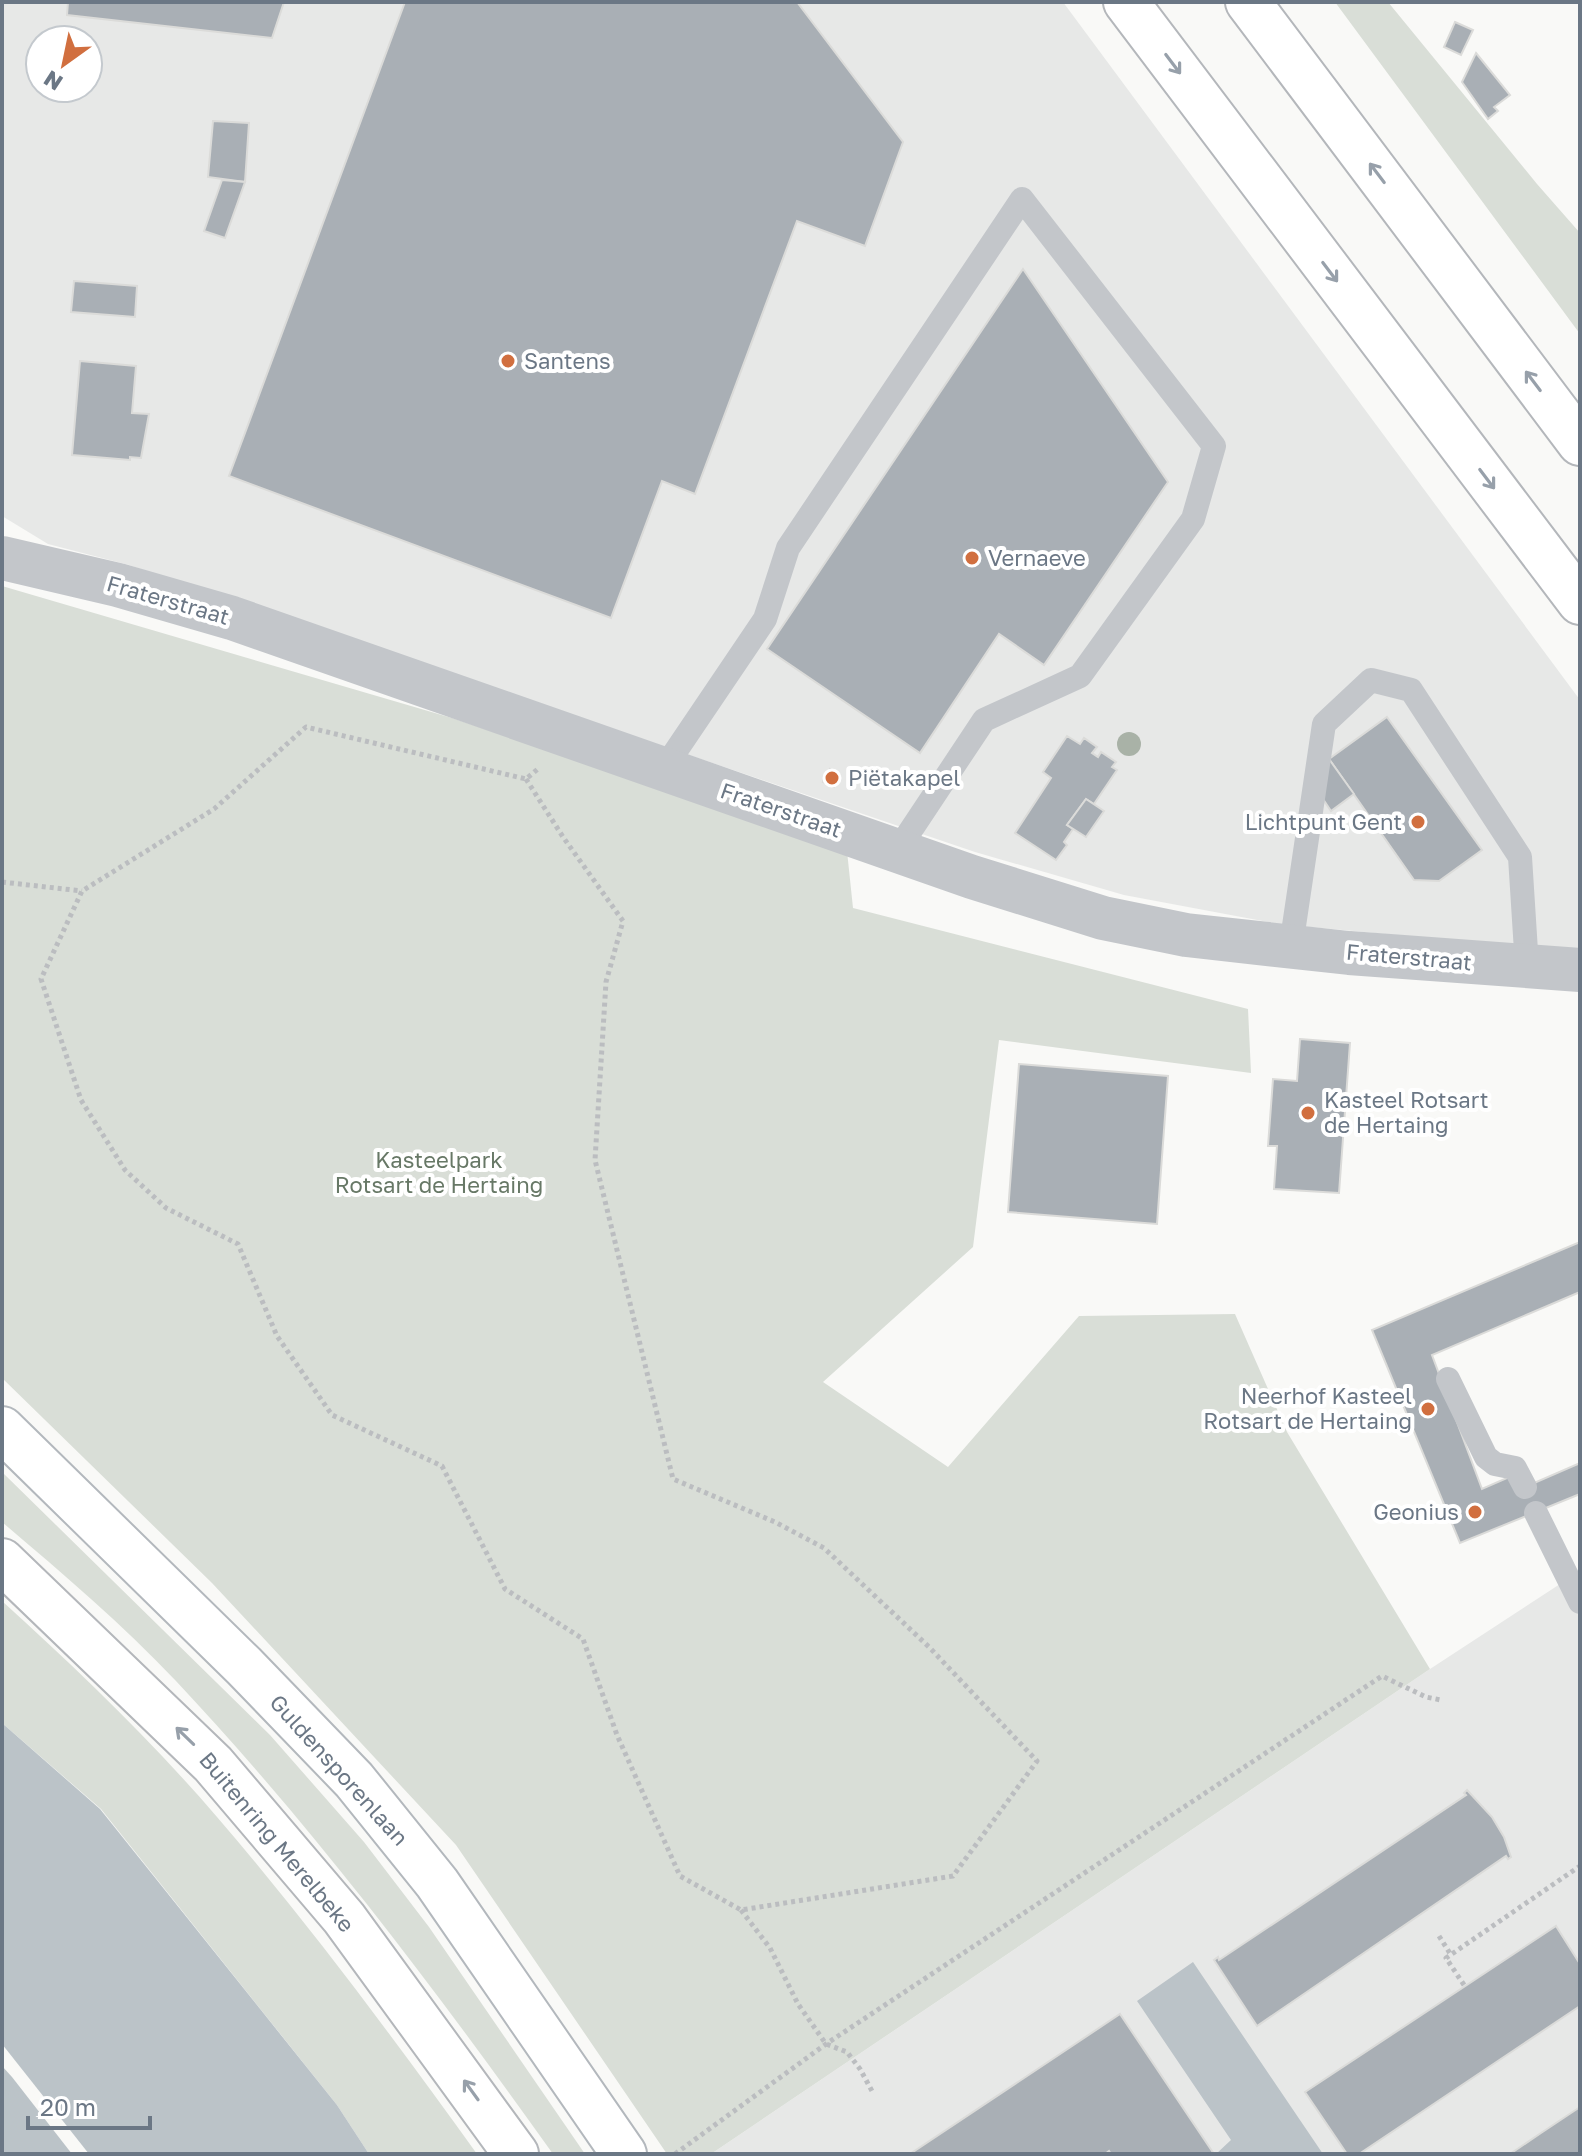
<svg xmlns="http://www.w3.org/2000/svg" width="1582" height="2156" font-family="'Golos Text',sans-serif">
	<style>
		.built { fill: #e7e8e7; fill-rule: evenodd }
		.green { fill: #d9ded7 }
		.water { fill: #bbc3c8 }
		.building { fill: #a9afb5; stroke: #dbdbd9; stroke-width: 2 }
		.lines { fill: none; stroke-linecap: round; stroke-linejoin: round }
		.secondary-casing { stroke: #b3b8bd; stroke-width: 48 }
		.trunk-casing { stroke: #b4b7bb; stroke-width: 48 }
		.motorway-casing { stroke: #b4b7bb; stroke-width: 48 }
		.path { stroke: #bbbdc0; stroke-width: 5; stroke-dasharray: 4 4; stroke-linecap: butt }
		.service { stroke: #c3c6ca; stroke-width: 24 }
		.minor { stroke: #c3c6ca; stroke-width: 44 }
		.secondary { stroke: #fff; stroke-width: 44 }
		.trunk { stroke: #fff; stroke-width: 44 }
		.motorway { stroke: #fff; stroke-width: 44 }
		.tree { fill: #a9b2a7 }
		.oneway { stroke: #97a0aa }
		.poi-dot { fill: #d16f3f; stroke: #fff; stroke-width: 3 }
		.labels { text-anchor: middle; stroke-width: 8; stroke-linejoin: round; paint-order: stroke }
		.poi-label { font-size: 22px; fill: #6b7785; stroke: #fff; text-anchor: start }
		.street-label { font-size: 22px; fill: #6b7785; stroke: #fff }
		.park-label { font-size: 22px; fill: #677866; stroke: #fff }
	</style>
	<rect width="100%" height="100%" fill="#f9f9f7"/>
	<g class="built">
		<path d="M2,2H1063L1580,700V952L1278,924L1124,895L975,852L129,565L48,544L2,516ZM40,40H88V88H40Z"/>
		<path d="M1580,1571V2154H711L1430,1669Z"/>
	</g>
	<g class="green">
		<path d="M1335,2H1388L1537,184L1580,233V334Z"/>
		<path d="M2,586L452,718L847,851L853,908L1248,1009L1251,1073L999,1040L973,1247L823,1382L948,1467L1079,1316L1235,1314L1287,1432L1430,1669L711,2154H667L456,1845L212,1583L2,1378Z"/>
		<path d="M2,1472L270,1735L364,1842L429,1927L585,2154H553C436,1990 314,1828 176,1681C122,1624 62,1573 2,1522Z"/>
		<path d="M2,1601C77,1669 151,1740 217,1817C310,1925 394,2039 477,2154H369L337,2105L101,1809L2,1723Z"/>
	</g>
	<g class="water">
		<path d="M2,1723L100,1809L337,2105L369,2154H89L2,2044Z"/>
		<path d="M1193,1962L1323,2154H1216L1231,2140L1137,2001Z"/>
		<path d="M2,2066L12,2077L72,2154H2Z"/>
	</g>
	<g class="building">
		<path d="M68,2H284L272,38L67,15Z"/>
		<path d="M405,2H797L903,142L865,246L797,221L695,494L662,481L611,618L229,476Z"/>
		<path d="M1455,22L1473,30L1461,55L1444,47Z"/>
		<path d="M1476,53L1510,95L1494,107L1498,111L1488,119L1462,82Z"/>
		<path d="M213,121L249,123L245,182L208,177Z"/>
		<path d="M222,180L245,182L225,238L204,231Z"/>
		<path d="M1023,269L1168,482L1044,665L999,634L920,753L767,649Z"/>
		<path d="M74,281L137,286L135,317L71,312Z"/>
		<path d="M80,361L136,366L132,413L149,414L141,458L130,457V460L72,455Z"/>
		<path d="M1387,717L1482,850L1439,881L1414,880L1329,759Z"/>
		<path d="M1067,736L1080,744L1084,738L1097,747L1092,753L1098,757L1101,752L1116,762L1112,767L1117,770L1094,804L1086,799L1067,825L1073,829L1064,842L1067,845L1056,860L1015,833L1051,778L1043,772Z"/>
		<path d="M1329,759L1354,794L1331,811L1321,796Z"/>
		<path d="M830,769L840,775L834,787L823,782Z"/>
		<path d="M1086,799L1104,811L1086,837L1067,825Z"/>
		<path d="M1300,1039L1350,1043L1339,1193L1274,1189L1277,1146H1268L1273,1079L1297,1081Z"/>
		<path d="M1019,1064L1168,1076L1157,1224L1008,1212Z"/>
		<path d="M1580,1242V1292L1432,1355L1482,1489L1516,1474L1525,1487L1580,1463V1494L1460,1543L1372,1330Z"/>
		<path d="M1467,1790L1492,1817L1504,1837L1511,1857L1508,1859L1506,1856L1257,2026L1214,1960L1218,1957L1219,1960L1466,1795L1464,1793Z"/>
		<path d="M1556,1926L1580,1964V2006L1359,2154H1347L1305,2092Z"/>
		<path d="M1120,2014L1214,2154H1111L1109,2151L1105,2154H910Z"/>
		<path d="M1580,2107V2154H1510L1541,2133Z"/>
	</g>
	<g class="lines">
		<defs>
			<path id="secondary" d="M2,1429L244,1666L354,1780L437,1883L624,2154"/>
			<path id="trunk" d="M2,1561L213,1764L344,1918L516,2154"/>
			<g id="motorway">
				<path d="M1126,2L1580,602"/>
				<path d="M1248,2L1580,443"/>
			</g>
		</defs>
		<use href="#secondary" class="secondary-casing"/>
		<use href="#trunk" class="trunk-casing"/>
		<use href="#motorway" class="motorway-casing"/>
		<g class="path">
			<path d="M526,779L563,837L623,921L606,982L595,1160L673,1479L775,1522L824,1548L929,1647L1037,1761L953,1876L741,1910L680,1876L617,1735L583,1639L505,1589L442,1466L332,1415L277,1336L238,1244L166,1208L125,1170L81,1100L41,979L82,891L214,809L306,727L526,779L539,768"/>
			<path d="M2,882L82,891"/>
			<path d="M741,1910L770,1948L798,2004L826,2044L847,2052L860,2069L872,2091"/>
			<path d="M1439,1936L1451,1955"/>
			<path d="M1464,1985L1446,1958L1580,1866"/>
			<path d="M675,2154L826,2044L1382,1676L1426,1697L1441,1700"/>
		</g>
		<g class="service">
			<path d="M663,770L765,619L788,548L1022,199L1214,446L1193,519L1080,676L984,720L897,851"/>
			<path d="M1291,946L1324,724L1371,680L1411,690L1520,857L1527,967"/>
			<path d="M1448,1379L1486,1457L1495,1464L1515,1468L1525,1487"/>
			<path d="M1536,1513L1580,1602"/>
		</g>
		<path class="minor" d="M2,558L118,585L232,618L972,877L1103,918L1186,935L1349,953L1580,970"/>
		<use href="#secondary" class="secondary"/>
		<use href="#trunk" class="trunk"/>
		<use href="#motorway" class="motorway"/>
	</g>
	<circle class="tree" cx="1129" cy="744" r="12"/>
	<defs><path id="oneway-shaft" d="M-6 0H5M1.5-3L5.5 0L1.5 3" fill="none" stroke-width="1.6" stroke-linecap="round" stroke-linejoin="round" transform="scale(2)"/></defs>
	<g class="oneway">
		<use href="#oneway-shaft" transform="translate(1173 64) rotate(53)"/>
		<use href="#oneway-shaft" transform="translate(1377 173) rotate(-127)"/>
		<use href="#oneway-shaft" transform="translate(1330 272) rotate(53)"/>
		<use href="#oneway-shaft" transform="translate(1533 381) rotate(-127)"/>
		<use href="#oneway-shaft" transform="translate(1487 479) rotate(53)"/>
		<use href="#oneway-shaft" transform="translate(185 1736) rotate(-136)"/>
		<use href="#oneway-shaft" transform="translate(471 2090) rotate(-126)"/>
	</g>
	<g class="poi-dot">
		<circle cx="508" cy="361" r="8"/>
		<circle cx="972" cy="558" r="8"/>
		<circle cx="832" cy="778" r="8"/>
		<circle cx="1418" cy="822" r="8"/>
		<circle cx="1308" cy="1113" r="8"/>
		<circle cx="1428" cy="1409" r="8"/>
		<circle cx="1475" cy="1512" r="8"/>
	</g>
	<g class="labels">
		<g class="poi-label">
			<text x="524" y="369">Santens</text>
			<text x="988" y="566">Vernaeve</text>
			<text x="848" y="786">Piëtakapel</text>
			<text x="1402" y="830" text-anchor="end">Lichtpunt Gent</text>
			<text x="1324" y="1108">Kasteel Rotsart<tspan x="1324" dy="25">de Hertaing</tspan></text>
			<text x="1412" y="1404" text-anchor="end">Neerhof Kasteel<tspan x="1412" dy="25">Rotsart de Hertaing</tspan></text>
			<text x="1459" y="1520" text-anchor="end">Geonius</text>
		</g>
		<g class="street-label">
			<text transform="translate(168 600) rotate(16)" y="8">Fraterstraat</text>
			<text transform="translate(781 810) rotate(19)" y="8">Fraterstraat</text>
			<text transform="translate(1409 957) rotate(5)" y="8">Fraterstraat</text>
			<text transform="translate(339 1770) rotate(48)" y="8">Guldensporenlaan</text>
			<text transform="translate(277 1842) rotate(50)" y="8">Buitenring Merelbeke</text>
		</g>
		<g class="park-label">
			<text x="439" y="1168">Kasteelpark<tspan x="439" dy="25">Rotsart de Hertaing</tspan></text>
		</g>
	</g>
	<rect width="1582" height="2156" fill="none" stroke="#6b7785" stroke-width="8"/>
	<g transform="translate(64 64) rotate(213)"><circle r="38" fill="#ffffff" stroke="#c4c9ce" stroke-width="2"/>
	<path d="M0-6L14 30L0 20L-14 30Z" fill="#d16f3f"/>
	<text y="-12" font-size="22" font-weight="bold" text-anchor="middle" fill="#6b7785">N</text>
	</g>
	<path d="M28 2116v12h122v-12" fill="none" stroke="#6b7785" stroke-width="4"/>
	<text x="40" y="2116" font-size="24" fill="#6b7785" stroke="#ffffff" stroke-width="6" paint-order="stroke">20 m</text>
</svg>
